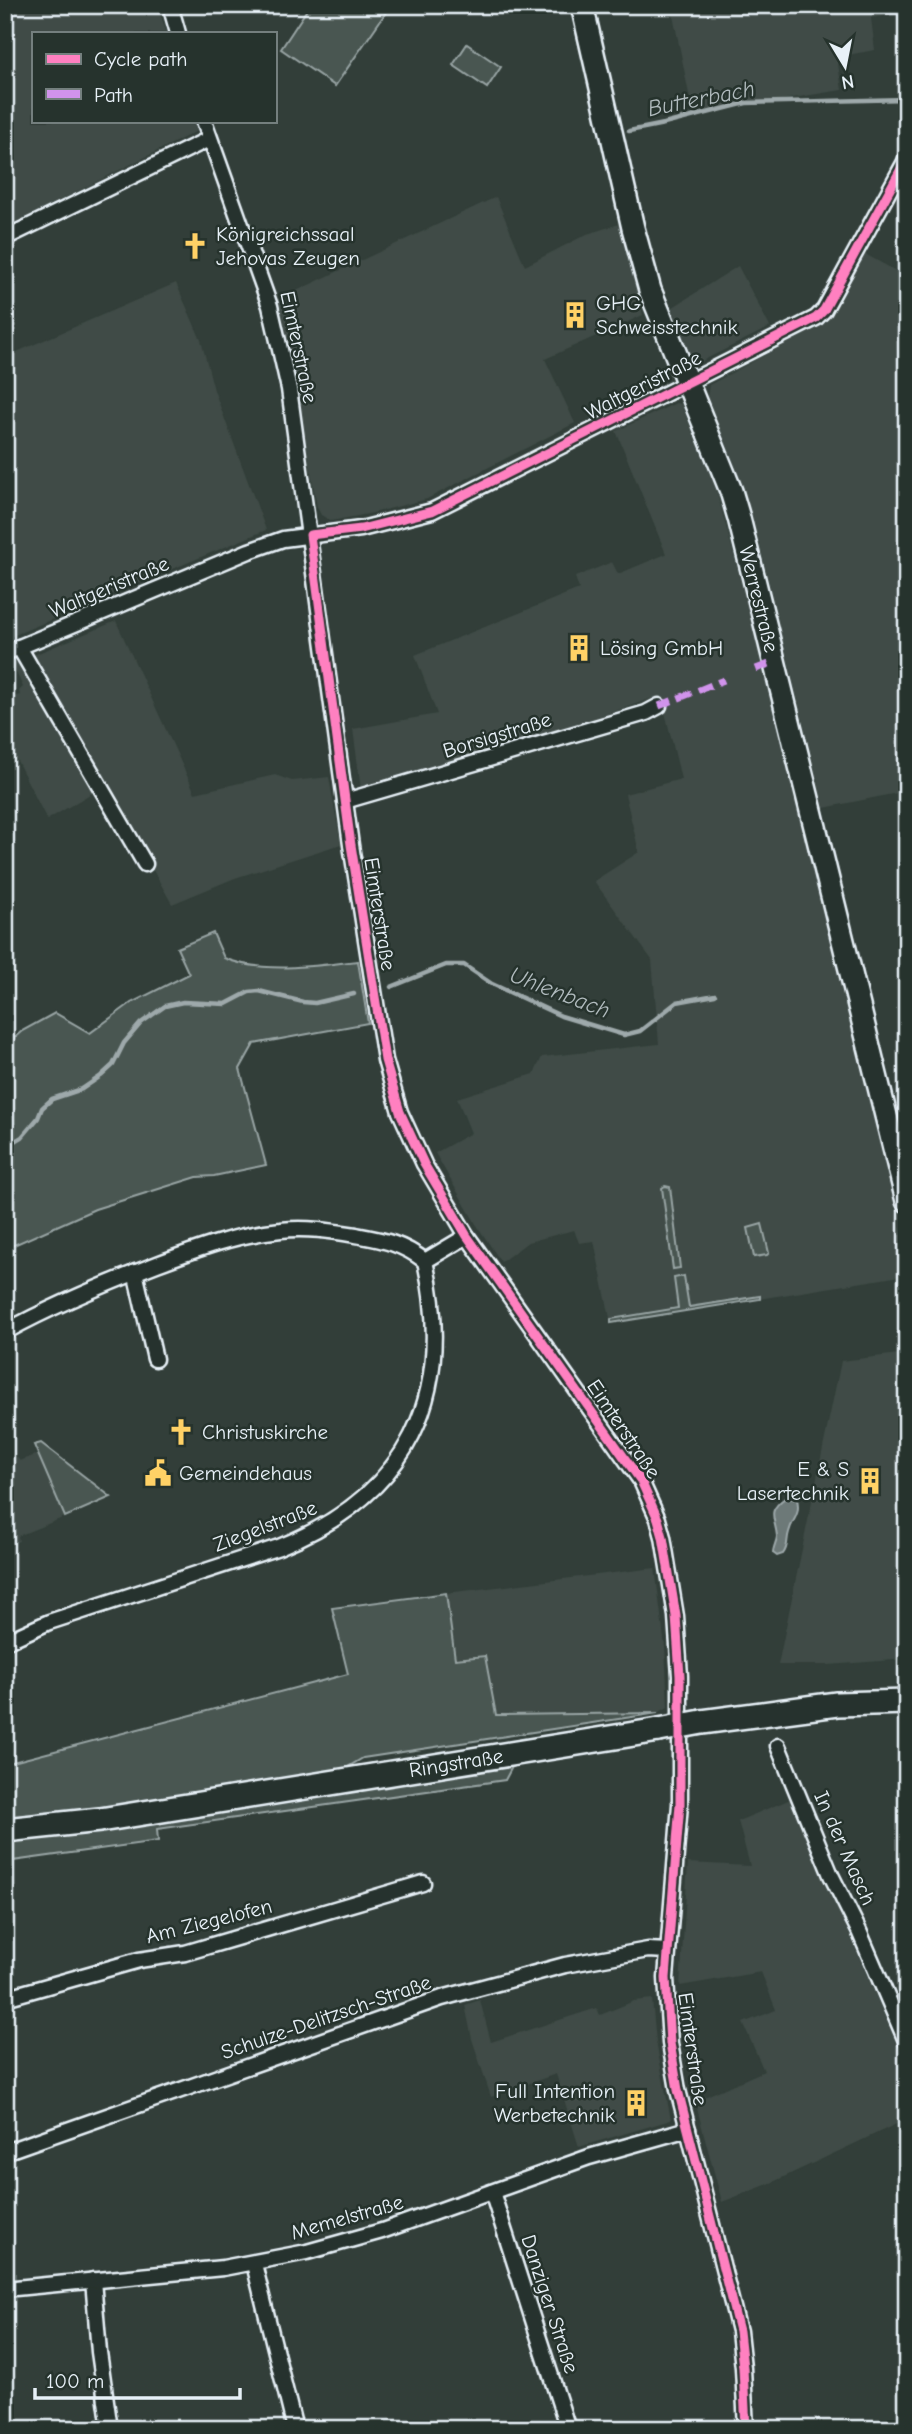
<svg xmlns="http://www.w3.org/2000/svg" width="912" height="2434" font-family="'Comic Neue',sans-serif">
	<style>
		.built { fill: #3f4b46 }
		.green { fill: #495651; stroke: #98a4a4; stroke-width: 2 }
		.water { fill: #6d7978; stroke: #9ea9ab; stroke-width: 2 }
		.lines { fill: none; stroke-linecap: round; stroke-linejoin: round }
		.stream { stroke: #9ea9ab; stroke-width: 4.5 }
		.minor-casing { stroke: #e8f1f8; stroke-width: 19 }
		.secondary-casing { stroke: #e8f1f8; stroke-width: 26 }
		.primary-casing { stroke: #e8f1f8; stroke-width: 28 }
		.minor { stroke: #26332d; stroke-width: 14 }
		.secondary { stroke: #26332d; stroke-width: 21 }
		.primary { stroke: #26332d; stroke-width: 23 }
		.primary-bridge-casing { stroke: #e8f1f8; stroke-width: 28; stroke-linecap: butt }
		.primary-bridge { stroke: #26332d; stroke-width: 23 }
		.quiet { stroke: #d193ec; stroke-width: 7; stroke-dasharray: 14 7; stroke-linecap: butt }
		.cycleway-casing { stroke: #26332d; stroke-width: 13 }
		.cycleway { stroke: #ff80c0; stroke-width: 9 }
		.labels { text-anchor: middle; stroke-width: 5; stroke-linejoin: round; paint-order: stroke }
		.poi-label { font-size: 21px; fill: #e8f1f8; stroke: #26332d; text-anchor: start }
		.street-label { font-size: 21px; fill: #e8f1f8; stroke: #26332d }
		.water-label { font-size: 23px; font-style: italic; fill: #b1bbbe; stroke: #26332d }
	</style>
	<rect width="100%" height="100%" fill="#323e39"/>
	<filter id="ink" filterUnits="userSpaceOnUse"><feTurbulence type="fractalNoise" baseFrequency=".0143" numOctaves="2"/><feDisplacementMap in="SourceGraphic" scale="14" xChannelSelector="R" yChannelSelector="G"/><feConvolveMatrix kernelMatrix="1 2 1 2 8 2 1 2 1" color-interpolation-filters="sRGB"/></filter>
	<g filter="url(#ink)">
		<g class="built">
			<path d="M5,5H157L167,33H33V121H194L197,131L5,228Z"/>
			<path d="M671,5H907V12L871,18L875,50L837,57L842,90L693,114Z"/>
			<path d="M496,197L525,266L587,234L619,224L643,315L545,359L575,423L427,499L373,513L331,521L321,515L317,507L289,350L277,300Z"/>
			<path d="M865,254L907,277V791L824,808L755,527L735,465L707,398L709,385L825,323Z"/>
			<path d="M738,266L770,327L696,364L692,363L670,309Z"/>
			<path d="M176,283L201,340L214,390L266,530L5,639V357Z"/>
			<path d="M676,403L681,404L714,482L745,595L907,1254V1275L611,1323L594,1241L579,1243L574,1230L528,1242L501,1262L476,1224L435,1153L471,1133L457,1098L534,1074L542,1057L659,1044L652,960L594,881L639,852L625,794L681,779L664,708L659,696L556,732L361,790L353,729L437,714L415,655L579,589L575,577L612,562L618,574L666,554L616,431Z"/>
			<path d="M116,621L195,793L275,775L292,781L329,777L341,844L235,878L172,904L105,785L47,820L5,737V711L11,708L7,698L20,695L19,691L23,687L12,664Z"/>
			<path d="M907,1353V1659L829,1665H778L841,1361Z"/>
			<path d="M14,1454L20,1461L38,1454L65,1517L18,1536L19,1541L5,1546V1457Z"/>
			<path d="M655,1568L665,1647L668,1707L658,1713L496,1715L485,1657L455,1659L446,1593Z"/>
			<path d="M791,1799L907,2068V2119L771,2183L722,2202L695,2101L764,2071L743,2023L776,2010L761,1972L680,1986L688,1863L750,1866L738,1821Z"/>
			<path d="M652,1999L656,2042L671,2120L579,2147L556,2074L491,2097L472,2039L465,2005L480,2000L491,2042L597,2008L600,2015L634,2001Z"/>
		</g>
		<g class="green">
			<path d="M310,5H391L335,86L281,49Z"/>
			<path d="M467,44L501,67L487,88L453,65Z"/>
			<path d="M213,933L224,958C261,974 318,966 358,961L368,1023L254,1044L240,1069L266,1165L214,1176L197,1177L95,1209L5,1249V1046L22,1031L55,1013L90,1033L131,1003L189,974L177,948Z"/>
			<path d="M665,1186L670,1187L680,1268L673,1269L662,1188Z"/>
			<path d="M762,1224L769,1253L767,1255L754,1257L748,1228Z"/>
			<path d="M684,1276L689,1307L760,1296V1299L611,1323V1319L678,1308L674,1278Z"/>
			<path d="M41,1443L111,1497L65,1517L34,1445Z"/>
			<path d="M446,1593L455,1659L485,1656L496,1715L658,1713L363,1758L341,1771L133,1805L5,1821V1764L348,1674L332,1608Z"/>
			<path d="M513,1765L505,1780L157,1829L158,1841L13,1861L10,1871L5,1872V1841L155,1821Z"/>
		</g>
		<path class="water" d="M785,1498L797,1499C801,1516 792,1519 789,1532C786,1541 789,1546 783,1554L777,1556L773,1553C773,1547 777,1541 777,1536C775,1517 766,1512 785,1498Z"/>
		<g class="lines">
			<g class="stream">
				<path d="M629,131L664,124L746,103L907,99"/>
				<path d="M391,987L446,965H464L492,984L561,1016L624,1035L640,1031L677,1002L715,995"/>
				<path d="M5,1147L22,1137L38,1118L42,1108L52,1099L82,1089L101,1076L113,1065L124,1043L141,1023L165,1006L183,1002L226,1004L249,992L259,991L303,1002L315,1003L354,994"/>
			</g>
			<defs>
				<g id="minor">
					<path d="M170,5L178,33"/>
					<path d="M204,121L270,306L289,389L351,845L385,1060L400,1112L424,1164L467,1236L641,1481L658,1519L663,1537L676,1616L680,1676V1804L666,1978L670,2043L678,2090L739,2331L743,2368L746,2429"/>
					<path d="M5,238L209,139"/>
					<path d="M19,647L145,864"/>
					<path d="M5,653L249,551L283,539L361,529L432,511L816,318L824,310L907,158"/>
					<path d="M345,801L646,713L659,706"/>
					<path d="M425,1261L467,1236"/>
					<path d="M135,1272L155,1359"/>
					<path d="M5,1332C54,1305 105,1284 157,1264C197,1249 238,1234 281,1230C306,1227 331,1231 356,1235C383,1240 402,1243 425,1261"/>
					<path d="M5,1642L49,1622L279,1547C409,1495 455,1396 425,1261"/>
					<path d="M778,1746L831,1875L859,1931L907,2043"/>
					<path d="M5,1998L139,1960L185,1953L423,1883"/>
					<path d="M5,2152L442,1998L565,1965L648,1950L668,1951"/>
					<path d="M492,2192L568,2429"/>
					<path d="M254,2264L295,2429"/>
					<path d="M93,2280L99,2352L110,2429"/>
					<path d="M5,2289L223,2268L307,2252L382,2231L589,2157L688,2129"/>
				</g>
				<path id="secondary" d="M582,5L633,228L650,290L731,491L739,518L907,1201"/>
				<g id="primary">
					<path d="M702,1722L837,1704L907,1702"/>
					<path d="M5,1830L100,1820L659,1730"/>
				</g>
			</defs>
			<use href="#minor" class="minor-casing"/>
			<use href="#secondary" class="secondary-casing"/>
			<use href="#primary" class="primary-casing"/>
			<use href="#minor" class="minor"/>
			<use href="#secondary" class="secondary"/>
			<use href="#primary" class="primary"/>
			<defs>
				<path id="primary-bridge" d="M659,1730L702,1722"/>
			</defs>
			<use href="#primary-bridge" class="primary-bridge-casing"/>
			<use href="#primary-bridge" class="primary-bridge"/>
			<g class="quiet">
				<path d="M756,669L774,662"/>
				<path d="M659,706L724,680"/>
			</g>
			<defs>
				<path id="cycleway" d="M746,2429L743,2368L739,2331L678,2090L670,2043L666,1978L680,1804V1676L676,1616L663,1537L658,1519L641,1481L467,1236L424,1164L400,1112L385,1060L351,845L310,535L361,529L432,511L816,318L824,310L907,158"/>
			</defs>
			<use href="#cycleway" class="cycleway-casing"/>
			<use href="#cycleway" class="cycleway"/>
		</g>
	</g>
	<defs>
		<symbol id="church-bare" viewBox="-9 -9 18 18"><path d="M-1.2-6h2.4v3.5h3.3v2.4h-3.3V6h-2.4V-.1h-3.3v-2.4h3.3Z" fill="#ffd166" stroke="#26332d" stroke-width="2.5" paint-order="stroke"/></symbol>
		<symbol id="building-bare" viewBox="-9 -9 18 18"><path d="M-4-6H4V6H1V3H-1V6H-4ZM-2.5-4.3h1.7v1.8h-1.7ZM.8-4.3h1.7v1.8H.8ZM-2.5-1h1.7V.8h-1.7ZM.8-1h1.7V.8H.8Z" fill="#ffd166" stroke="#26332d" stroke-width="2.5" paint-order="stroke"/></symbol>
		<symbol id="civic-bare" viewBox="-9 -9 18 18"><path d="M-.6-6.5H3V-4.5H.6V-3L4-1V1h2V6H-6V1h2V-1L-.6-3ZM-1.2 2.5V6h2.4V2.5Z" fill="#ffd166" stroke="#26332d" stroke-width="2.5" paint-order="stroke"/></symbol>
	</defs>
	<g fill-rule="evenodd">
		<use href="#church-bare" x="176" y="227" width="38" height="38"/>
		<use href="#building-bare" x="556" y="296" width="38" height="38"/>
		<use href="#building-bare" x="560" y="629" width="38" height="38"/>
		<use href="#church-bare" x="162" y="1413" width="38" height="38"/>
		<use href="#civic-bare" x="139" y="1454" width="38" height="38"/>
		<use href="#building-bare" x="851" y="1462" width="38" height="38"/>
		<use href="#building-bare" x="617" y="2084" width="38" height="38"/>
	</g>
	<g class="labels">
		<g class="poi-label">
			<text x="216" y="241">Königreichssaal<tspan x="216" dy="24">Jehovas Zeugen</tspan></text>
			<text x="596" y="310">GHG<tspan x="596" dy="24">Schweisstechnik</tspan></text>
			<text x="600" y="655">Lösing GmbH</text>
			<text x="202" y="1439">Christuskirche</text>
			<text x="849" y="1476" text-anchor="end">E &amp; S<tspan x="849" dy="24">Lasertechnik</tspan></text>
			<text x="179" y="1480">Gemeindehaus</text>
			<text x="615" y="2098" text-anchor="end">Full Intention<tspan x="615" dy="24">Werbetechnik</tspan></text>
		</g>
		<g class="street-label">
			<text transform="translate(299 347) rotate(78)" y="7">Eimterstraße</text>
			<text transform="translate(643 385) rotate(-27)" y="7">Waltgeristraße</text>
			<text transform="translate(109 587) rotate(-23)" y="7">Waltgeristraße</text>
			<text transform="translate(759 599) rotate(76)" y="7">Werrestraße</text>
			<text transform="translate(497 735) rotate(-17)" y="7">Borsigstraße</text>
			<text transform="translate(380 914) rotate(81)" y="7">Eimterstraße</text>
			<text transform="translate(624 1429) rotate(56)" y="7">Eimterstraße</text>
			<text transform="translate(265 1526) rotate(-21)" y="7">Ziegelstraße</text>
			<text transform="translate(456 1763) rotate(-9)" y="7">Ringstraße</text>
			<text transform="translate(845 1848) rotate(66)" y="7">In der Masch</text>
			<text transform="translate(209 1921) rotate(-14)" y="7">Am Ziegelofen</text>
			<text transform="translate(326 2017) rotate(-19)" y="7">Schulze-Delitzsch-Straße</text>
			<text transform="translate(693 2049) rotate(82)" y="7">Eimterstraße</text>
			<text transform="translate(347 2217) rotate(-16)" y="7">Memelstraße</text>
			<text transform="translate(550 2304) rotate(72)" y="7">Danziger Straße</text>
		</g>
		<g class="water-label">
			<text transform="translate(701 98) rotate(-11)" y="8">Butterbach</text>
			<text transform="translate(560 992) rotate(21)" y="8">Uhlenbach</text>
		</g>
	</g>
	<rect width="912" height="2434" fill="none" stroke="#26332d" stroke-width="28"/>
	<rect x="14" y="14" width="884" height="2406" fill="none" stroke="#e8f1f8" stroke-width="2.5" filter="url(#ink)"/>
	<rect x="32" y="32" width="245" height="91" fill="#26332d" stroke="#747f7e" stroke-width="2"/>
	<rect x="46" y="54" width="35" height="10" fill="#ff80c0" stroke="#747f7e" stroke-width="2"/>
	<text x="94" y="66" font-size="21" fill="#e8f1f8">Cycle path</text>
	<rect x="46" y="89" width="35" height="10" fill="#d193ec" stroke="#747f7e" stroke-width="2"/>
	<text x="94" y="102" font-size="21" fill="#e8f1f8">Path</text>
	<g transform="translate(845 66) rotate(170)" stroke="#26332d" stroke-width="5" paint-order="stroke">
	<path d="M0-5L12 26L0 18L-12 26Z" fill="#e8f1f8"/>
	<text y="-10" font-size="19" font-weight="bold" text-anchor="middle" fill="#e8f1f8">N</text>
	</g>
	<path d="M35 2388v10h205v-10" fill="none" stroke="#e8f1f8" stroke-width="3.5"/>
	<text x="46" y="2388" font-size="21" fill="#e8f1f8" stroke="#26332d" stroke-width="5" paint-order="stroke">100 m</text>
</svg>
